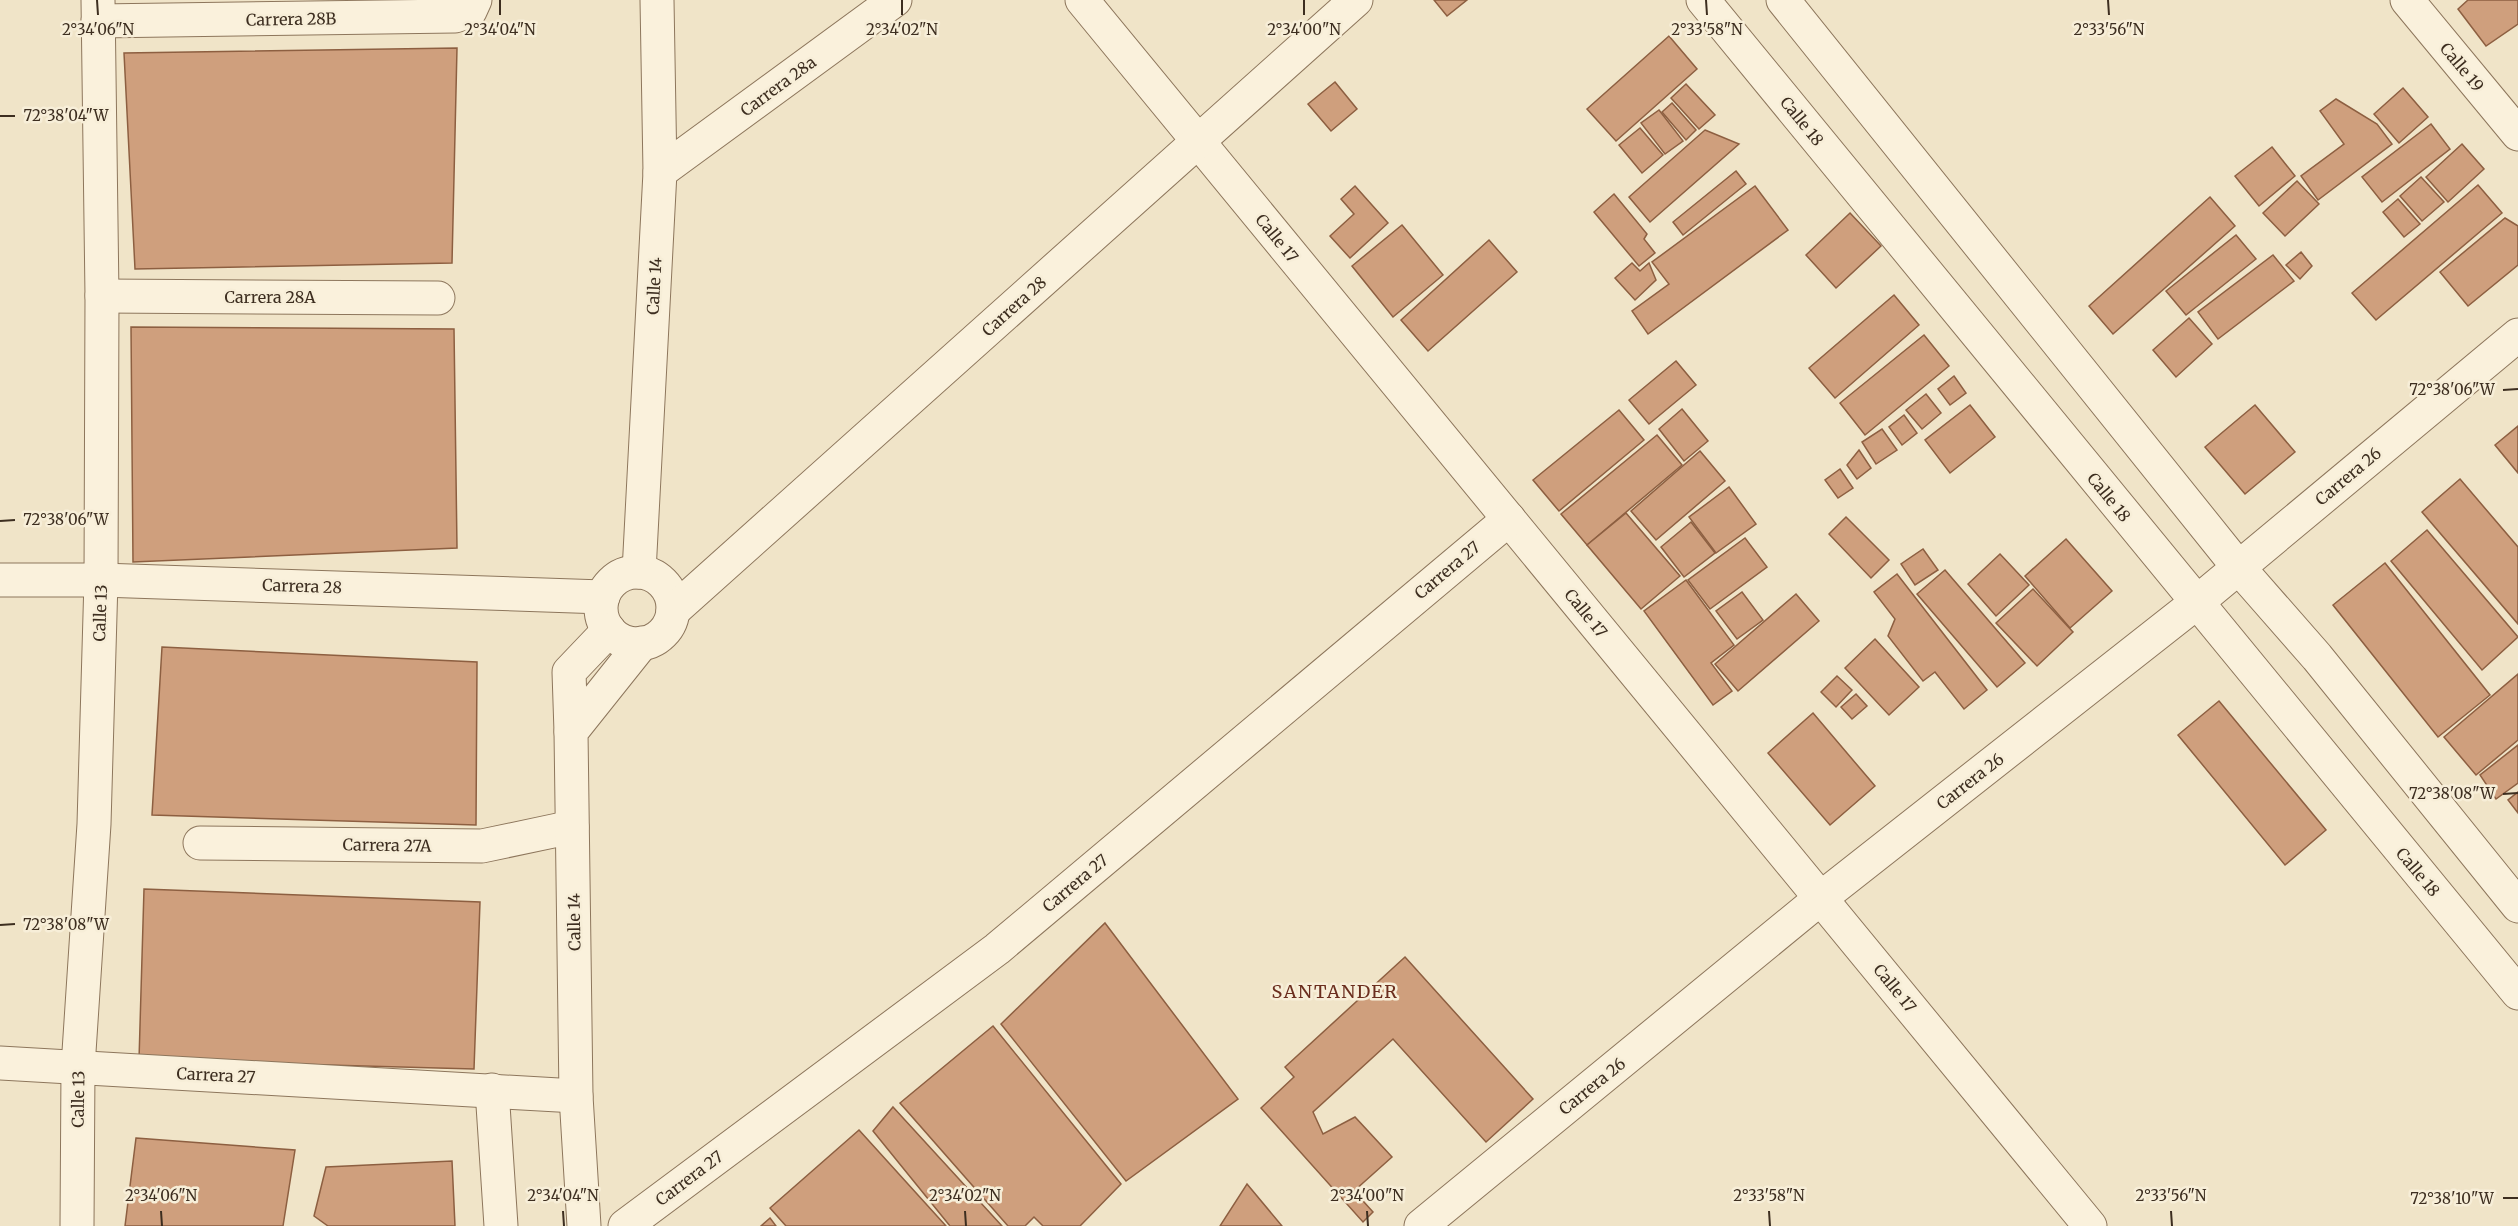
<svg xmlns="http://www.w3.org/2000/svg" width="2518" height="1226" font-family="Merriweather,serif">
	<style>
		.building { fill: #cf9f7d; stroke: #8d5f41; stroke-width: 1.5 }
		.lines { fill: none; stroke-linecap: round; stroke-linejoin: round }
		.minor-casing { stroke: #8d765c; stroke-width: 35 }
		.minor { stroke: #faf1dc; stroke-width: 33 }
		.ticks { fill: none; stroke: #3d2e20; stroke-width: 2 }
		.labels { text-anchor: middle; stroke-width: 5; stroke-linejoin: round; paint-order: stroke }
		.street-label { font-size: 16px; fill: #3d2e20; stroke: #f7eed8 }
		.neighbourhood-label { font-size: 18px; letter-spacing: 1.5px; fill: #6b2e1e; stroke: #f7eed8 }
		.ticks-label { font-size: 15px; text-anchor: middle; fill: #3d2e20; stroke: #f7eed8; stroke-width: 5; stroke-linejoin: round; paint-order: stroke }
	</style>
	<rect width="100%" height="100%" fill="#f0e4c8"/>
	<g class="building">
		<path d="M1434,0H1467L1447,16Z"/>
		<path d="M2468,0H2518V24L2486,46L2458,9Z"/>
		<path d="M1669,36L1697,69L1616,141L1587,109Z"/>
		<path d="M457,48L452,263L135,269L124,53Z"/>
		<path d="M1335,82L1357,109L1331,131L1308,104Z"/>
		<path d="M1686,84L1715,115L1699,129L1671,98Z"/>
		<path d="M2403,88L2428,117L2399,143L2374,114Z"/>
		<path d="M2336,99L2377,124L2392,144L2318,200L2301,176L2344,144L2320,111Z"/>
		<path d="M1672,103L1696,130L1686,140L1662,112Z"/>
		<path d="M1659,110L1683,141L1665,154L1641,123Z"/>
		<path d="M2431,124L2450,149L2382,202L2362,177Z"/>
		<path d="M1640,128L1663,155L1642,173L1619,145Z"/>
		<path d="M1705,130L1739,144L1650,222L1629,197Z"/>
		<path d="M2462,144L2484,169L2448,202L2426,177Z"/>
		<path d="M2272,147L2295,176L2259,206L2235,176Z"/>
		<path d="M1736,171L1746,184L1683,235L1673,222Z"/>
		<path d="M2421,177L2444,202L2422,221L2400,196Z"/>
		<path d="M2297,181L2319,204L2285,236L2263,213Z"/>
		<path d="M2478,185L2502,213L2376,320L2352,293Z"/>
		<path d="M1355,186L1388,223L1350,258L1330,236L1354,214L1341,199Z"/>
		<path d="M1755,186L1788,230L1648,334L1632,311L1669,284L1652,262Z"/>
		<path d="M1614,194L1647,234L1644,239L1655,253L1639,266L1594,212Z"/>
		<path d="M2210,197L2235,226L2113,334L2089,306Z"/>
		<path d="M2398,199L2420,224L2404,237L2383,212Z"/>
		<path d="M1850,213L1881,246L1836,288L1806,255Z"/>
		<path d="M2505,218L2518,226V265L2468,306L2440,272Z"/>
		<path d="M1402,225L1443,275L1393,317L1352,266Z"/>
		<path d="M2236,235L2256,259L2186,315L2166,291Z"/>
		<path d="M1489,240L1517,272L1428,351L1401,320Z"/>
		<path d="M2301,252L2312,266L2300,279L2286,265Z"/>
		<path d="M2273,255L2294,281L2218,339L2198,312Z"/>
		<path d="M1632,263L1640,271L1649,263L1656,280L1635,300L1615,278Z"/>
		<path d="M1894,295L1919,325L1835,398L1809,368Z"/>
		<path d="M2189,318L2212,344L2176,377L2153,350Z"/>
		<path d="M131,327L454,329L457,548L133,562Z"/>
		<path d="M1924,335L1949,366L1865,435L1840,403Z"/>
		<path d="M1676,361L1696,385L1649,424L1629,400Z"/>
		<path d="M1954,376L1966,393L1950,405L1938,389Z"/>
		<path d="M1926,394L1941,413L1922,429L1906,410Z"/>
		<path d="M1970,405L1995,437L1950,473L1925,440Z"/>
		<path d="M2255,405L2295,452L2245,494L2205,447Z"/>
		<path d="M1682,409L1708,441L1684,461L1659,429Z"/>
		<path d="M1619,410L1644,440L1559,511L1533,480Z"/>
		<path d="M1904,415L1917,433L1902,445L1889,427Z"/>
		<path d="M2518,426V473L2495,445Z"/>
		<path d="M1882,429L1897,450L1876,464L1862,442Z"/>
		<path d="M1657,435L1682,465L1587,545L1561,514Z"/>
		<path d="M1859,450L1871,468L1857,479L1847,465Z"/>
		<path d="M1700,451L1725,481L1656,540L1631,511Z"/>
		<path d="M1840,469L1853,488L1838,498L1825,480Z"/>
		<path d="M2460,479L2518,547V624L2422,512Z"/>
		<path d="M1729,487L1756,524L1716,553L1689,517Z"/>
		<path d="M1626,513L1680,576L1641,609L1587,545Z"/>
		<path d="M1846,517L1889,560L1871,578L1829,534Z"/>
		<path d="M1691,522L1715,553L1684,577L1661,547Z"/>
		<path d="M2427,530L2518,637L2482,670L2391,561Z"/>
		<path d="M1745,538L1767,567L1710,609L1688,580Z"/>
		<path d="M2066,539L2112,591L2070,628L2025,576Z"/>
		<path d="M1923,549L1938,570L1915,585L1901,564Z"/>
		<path d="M2000,554L2029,585L1996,616L1968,584Z"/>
		<path d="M2385,563L2490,695L2438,737L2333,605Z"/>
		<path d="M1945,570L2025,663L1997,687L1917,594Z"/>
		<path d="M1897,574L1987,690L1964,709L1935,672L1923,681L1888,636L1895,619L1874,592Z"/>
		<path d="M1686,580L1734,645L1711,663L1732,691L1713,705L1644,611Z"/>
		<path d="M2033,589L2073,632L2037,666L1996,623Z"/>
		<path d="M1742,592L1763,620L1737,639L1716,611Z"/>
		<path d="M1796,594L1819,621L1738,691L1715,664Z"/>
		<path d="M1875,639L1919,687L1889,715L1845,668Z"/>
		<path d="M162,647L477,662L476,825L152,815Z"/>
		<path d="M2518,674V740L2476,775L2444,737Z"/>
		<path d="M1837,676L1852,690L1836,707L1821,692Z"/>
		<path d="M1856,694L1867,706L1852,719L1841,707Z"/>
		<path d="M2219,701L2326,830L2285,865L2178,735Z"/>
		<path d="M1813,713L1875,786L1830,825L1768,753Z"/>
		<path d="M2518,745V783L2496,799L2480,775Z"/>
		<path d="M2518,792V813L2508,800Z"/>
		<path d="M144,889L480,902L474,1069L139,1060Z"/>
		<path d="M1105,923L1238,1099L1126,1181L1001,1024Z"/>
		<path d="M1405,957L1533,1099L1486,1142L1393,1039L1313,1112L1323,1134L1355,1117L1392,1157L1354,1191L1373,1212L1363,1222L1261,1108L1294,1077L1285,1067Z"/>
		<path d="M993,1026L1121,1184L1080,1226H1043L1034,1217L1025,1226H1008L900,1103Z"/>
		<path d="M893,1107L1002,1226H950L873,1131Z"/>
		<path d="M859,1130L946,1226H786L770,1208Z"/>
		<path d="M136,1138L295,1150L283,1226H125Z"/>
		<path d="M452,1161L455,1226H328L314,1216L326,1167Z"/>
		<path d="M1247,1184L1282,1226H1220Z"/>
		<path d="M770,1218L776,1226H761Z"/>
	</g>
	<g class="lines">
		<defs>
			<g id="minor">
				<path d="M1082,0L2090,1226"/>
				<path d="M1703,0L2518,993"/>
				<path d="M1783,0L2239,568L2317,657L2518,906"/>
				<path d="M2407,0L2518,134"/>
				<path d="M98,21L455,16L470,11L475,0"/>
				<path d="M660,172L895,0"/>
				<path d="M102,296L438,298"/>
				<path d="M639,572L660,172L657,0"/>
				<circle cx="637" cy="608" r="36"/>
				<path d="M0,580H101L603,597"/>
				<path d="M673,611L1356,0"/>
				<path d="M571,732L569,672L609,630"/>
				<path d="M200,843L482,846L572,827"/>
				<path d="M0,1063L576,1096"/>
				<path d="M492,1090L501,1226"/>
				<path d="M77,1226L78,1067L94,824L101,580L102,296L98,0"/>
				<path d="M584,1226L576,1096L571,732L642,643"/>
				<path d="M625,1226L997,949L1509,519"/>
				<path d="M1421,1226L1821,898L2196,603L2518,335"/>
			</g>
		</defs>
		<use href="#minor" class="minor-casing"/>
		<use href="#minor" class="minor"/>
	</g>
	<path class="ticks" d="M97,0L98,15M500,0V15M902,0V15M1304,0V15M1706,0L1707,15M2108,0L2109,15M0,116H15M2503,390L2518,389M0,521L15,520M2503,794L2518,793M0,925L15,924M2503,1198H2518M161,1211L162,1226M563,1211L564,1226M965,1211L966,1226M1367,1211L1368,1226M1769,1211L1770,1226M2171,1211L2172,1226"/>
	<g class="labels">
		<g class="street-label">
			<text transform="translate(291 19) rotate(-1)" y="6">Carrera 28B</text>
			<text transform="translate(2462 67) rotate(50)" y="6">Calle 19</text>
			<text transform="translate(778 86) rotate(-36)" y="6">Carrera 28a</text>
			<text transform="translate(1802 121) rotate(51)" y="6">Calle 18</text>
			<text transform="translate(1277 238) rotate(51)" y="6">Calle 17</text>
			<text transform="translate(654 286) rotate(-87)" y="6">Calle 14</text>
			<text x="270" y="303">Carrera 28A</text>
			<text transform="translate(1014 306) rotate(-42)" y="6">Carrera 28</text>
			<text transform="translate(2348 476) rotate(-40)" y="6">Carrera 26</text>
			<text transform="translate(2109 497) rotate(51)" y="6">Calle 18</text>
			<text transform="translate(1447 570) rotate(-40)" y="6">Carrera 27</text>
			<text transform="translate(302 586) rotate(2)" y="6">Carrera 28</text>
			<text transform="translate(100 613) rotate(-88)" y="6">Calle 13</text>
			<text transform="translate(1586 613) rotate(51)" y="6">Calle 17</text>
			<text transform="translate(1970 781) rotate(-38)" y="6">Carrera 26</text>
			<text transform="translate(387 845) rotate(1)" y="6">Carrera 27A</text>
			<text transform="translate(2418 872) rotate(50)" y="6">Calle 18</text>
			<text transform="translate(1075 883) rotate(-40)" y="6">Carrera 27</text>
			<text transform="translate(574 922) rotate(-91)" y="6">Calle 14</text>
			<text transform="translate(1895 988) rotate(51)" y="6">Calle 17</text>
			<text transform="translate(216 1075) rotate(3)" y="6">Carrera 27</text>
			<text transform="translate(1592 1086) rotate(-39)" y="6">Carrera 26</text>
			<text transform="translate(78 1099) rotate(-89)" y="6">Calle 13</text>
			<text transform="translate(689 1178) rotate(-37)" y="6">Carrera 27</text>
		</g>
		<g class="neighbourhood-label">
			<text x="1335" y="998">SANTANDER</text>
		</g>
	</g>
	<g class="ticks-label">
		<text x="98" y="35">2°34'06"N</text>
		<text x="500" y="35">2°34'04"N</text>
		<text x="902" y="35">2°34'02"N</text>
		<text x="1304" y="35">2°34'00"N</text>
		<text x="1707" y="35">2°33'58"N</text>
		<text x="2109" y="35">2°33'56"N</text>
		<text x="66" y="121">72°38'04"W</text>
		<text x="2452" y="395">72°38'06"W</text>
		<text x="66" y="525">72°38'06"W</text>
		<text x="2452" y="799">72°38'08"W</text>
		<text x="66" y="930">72°38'08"W</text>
		<text x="161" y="1201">2°34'06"N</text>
		<text x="563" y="1201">2°34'04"N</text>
		<text x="965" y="1201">2°34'02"N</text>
		<text x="1367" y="1201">2°34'00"N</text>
		<text x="1769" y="1201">2°33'58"N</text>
		<text x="2171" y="1201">2°33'56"N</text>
		<text x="2452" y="1204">72°38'10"W</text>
	</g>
</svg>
